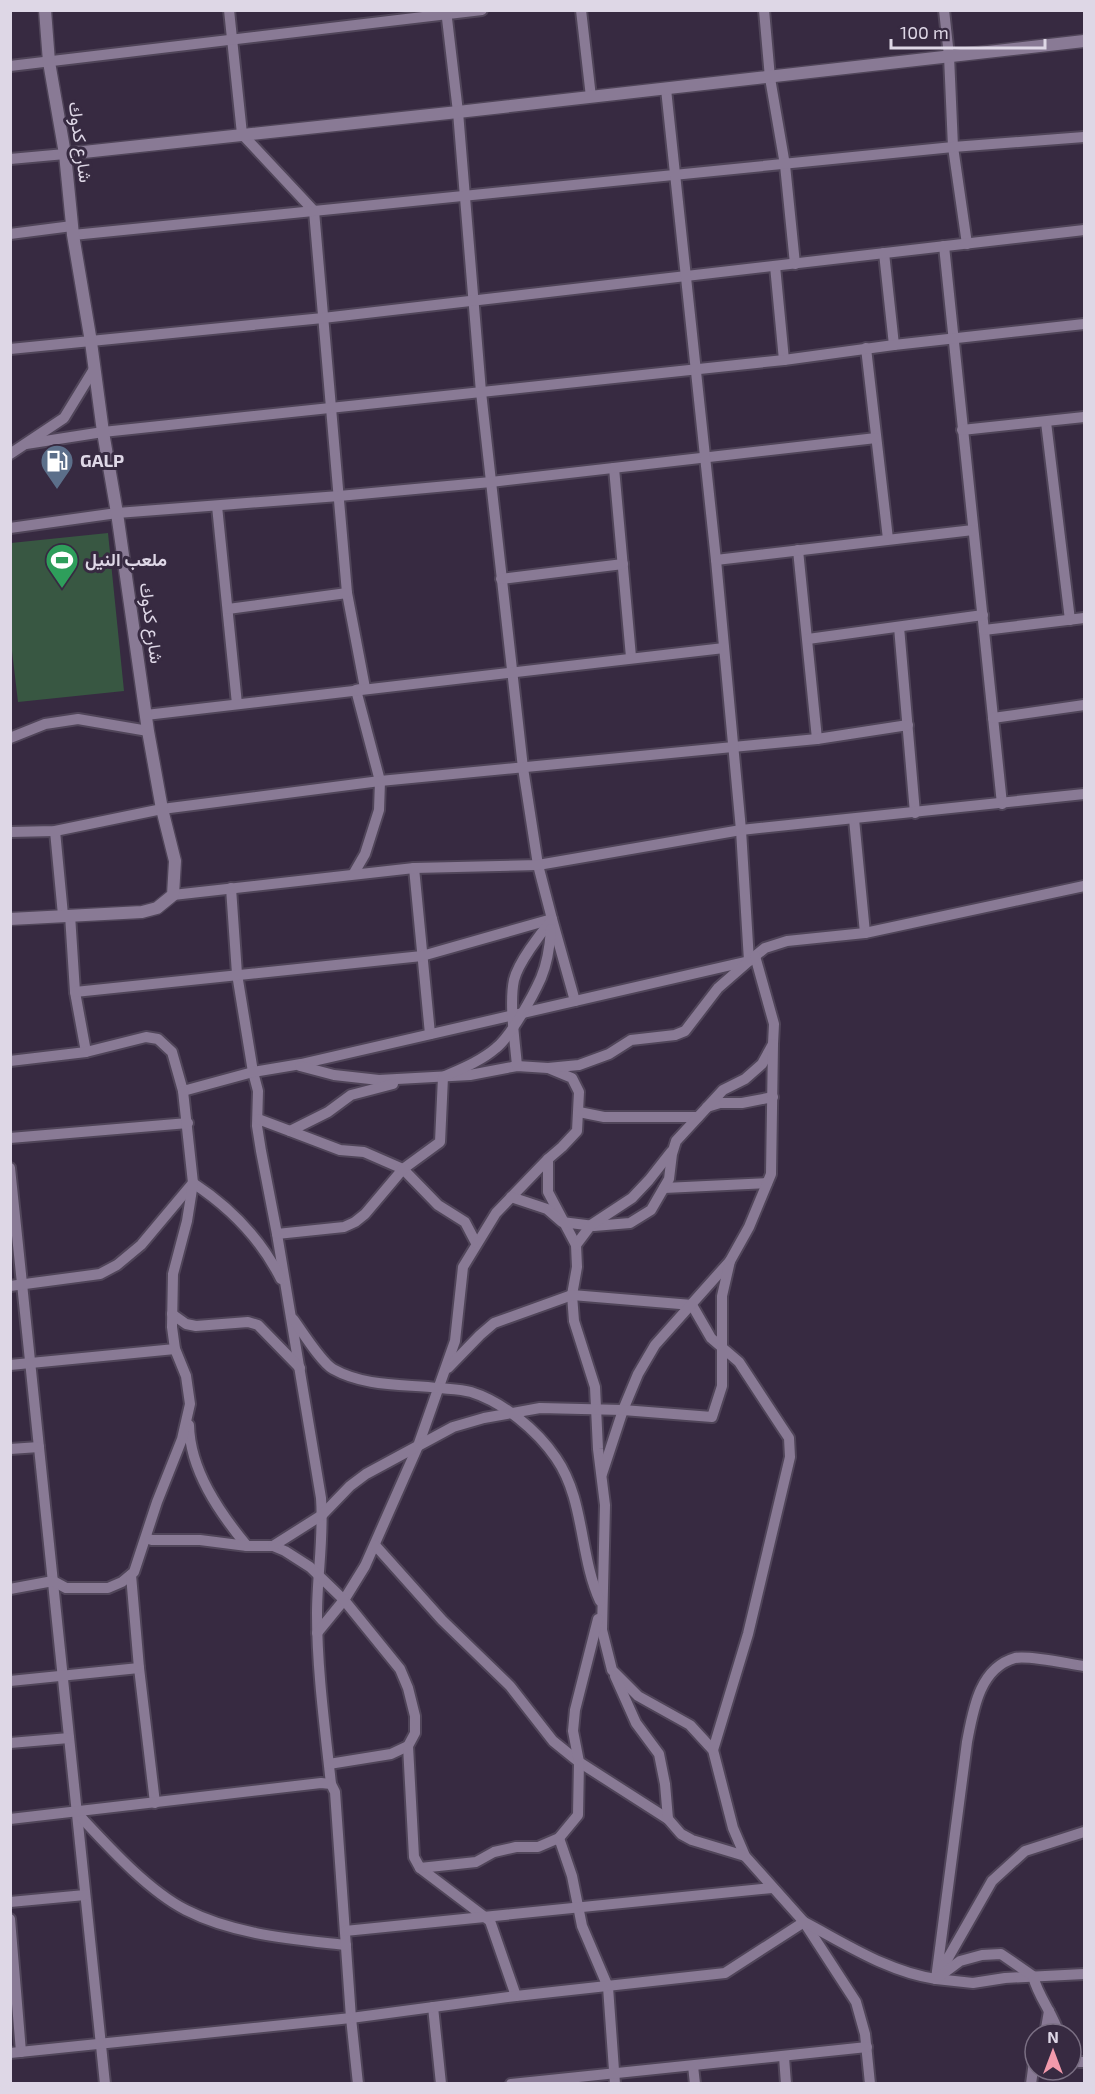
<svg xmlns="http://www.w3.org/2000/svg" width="1095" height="2094" font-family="'Exo 2',Vazirmatn,sans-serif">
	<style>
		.pitch { fill: #385742 }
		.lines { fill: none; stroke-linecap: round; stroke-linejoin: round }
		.minor-casing { stroke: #504559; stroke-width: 14 }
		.tertiary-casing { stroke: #504559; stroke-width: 15 }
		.minor { stroke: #897a95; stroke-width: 10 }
		.tertiary { stroke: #897a95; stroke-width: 12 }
		.labels { text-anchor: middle; stroke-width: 6; stroke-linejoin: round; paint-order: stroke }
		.street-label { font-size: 18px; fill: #ded7e6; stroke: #372a41 }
		.poi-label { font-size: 18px; font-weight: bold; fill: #ded7e6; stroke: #372a41; text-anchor: start }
	</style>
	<rect width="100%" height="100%" fill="#372a41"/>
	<path class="pitch" d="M108,533L124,691L18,702L10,634L11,543Z"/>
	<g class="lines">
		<defs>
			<g id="minor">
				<path d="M229,10L242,134L314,211L347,593L365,688L356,690L380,781L379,810L365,854L354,873"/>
				<path d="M446,10L458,112L481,392L523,768L538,865L552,919L575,1001"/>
				<path d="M581,10L591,97"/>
				<path d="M764,10L770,78L785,165L795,264"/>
				<path d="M944,10L949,56L953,147L967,244"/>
				<path d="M10,66L482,10"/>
				<path d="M10,159L65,154"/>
				<path d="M10,234L72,226"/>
				<path d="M73,235L953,147L1084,137"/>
				<path d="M944,246L1002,804"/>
				<path d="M884,253L894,345"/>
				<path d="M775,266L784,360"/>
				<path d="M866,348L888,539"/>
				<path d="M10,349L323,318L1084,230"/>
				<path d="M1046,422L1070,620"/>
				<path d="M962,430L1084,417"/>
				<path d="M26,444L103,432L784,360L894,345L1084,324"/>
				<path d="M10,454L64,418L94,369"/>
				<path d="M614,468L631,657"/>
				<path d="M217,506L237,704"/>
				<path d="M10,528L117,513L339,496L491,482L876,438"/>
				<path d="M798,550L817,739"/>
				<path d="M716,560L973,530"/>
				<path d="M501,579L623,564"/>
				<path d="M228,609L347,593"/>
				<path d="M899,627L915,813"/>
				<path d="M984,630L1084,618"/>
				<path d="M808,639L983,615"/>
				<path d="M146,715L724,648"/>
				<path d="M993,718L1084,705"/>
				<path d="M10,738L45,724L78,719L148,731"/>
				<path d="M854,819L865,933"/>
				<path d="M55,831L63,915"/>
				<path d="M10,832L55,831L162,809L380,781L817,739L908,725"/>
				<path d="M414,868L430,1034"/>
				<path d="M231,888L237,974L253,1072L258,1091L257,1126L261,1151L277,1234L321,1498C324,1537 317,1575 317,1614C317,1670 325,1728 331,1784"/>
				<path d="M173,895L414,868L538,865L741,830L1084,794"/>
				<path d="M70,915L75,992L86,1052"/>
				<path d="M75,992L422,956L552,919"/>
				<path d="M10,1061L86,1052L146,1037L158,1039L172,1052L183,1091L253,1072L301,1064L749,961L765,948L787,941L865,933L1084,886"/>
				<path d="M300,1066L334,1075L379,1080L470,1075L517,1066L548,1068L572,1078L579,1092L577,1131L562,1147L548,1159L496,1213L463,1267L455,1341L418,1446L365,1566L344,1600L317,1633"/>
				<path d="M517,1066C515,1042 509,1004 514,980C518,963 540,934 552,920"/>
				<path d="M548,1068L579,1065L609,1054L631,1040L675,1035L685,1031L718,988L749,961L741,830L716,560L666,89"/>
				<path d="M393,1084L351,1095L328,1112L290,1131L340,1150L364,1152L403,1169L438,1205L465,1222L476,1243"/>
				<path d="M707,1107L720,1103H742L773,1097"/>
				<path d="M579,1112L604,1117H698"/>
				<path d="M258,1119L290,1131"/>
				<path d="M10,1138L188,1123"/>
				<path d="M548,1159V1192L576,1245L577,1267L572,1295L574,1321L595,1387L598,1449L605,1505L602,1630L612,1670L638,1696L690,1725L713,1750L733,1828L745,1856L804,1922L856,2002L865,2034L870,2084"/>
				<path d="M10,1168L105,2084"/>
				<path d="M664,1188L767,1183"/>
				<path d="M511,1197L547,1209L562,1222L594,1226L630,1223L651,1210L669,1179L672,1154L676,1141L723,1090L745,1079L762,1064L773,1044L774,1024L755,956"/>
				<path d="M277,1234L344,1227L355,1222L365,1214L403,1169L440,1142L443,1077C461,1069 481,1061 496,1048C511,1036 533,996 541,978C547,964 550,944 551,929"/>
				<path d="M576,1245L591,1225L632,1198L649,1180L671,1152"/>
				<path d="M10,1286L100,1274L117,1265L141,1245L193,1183C231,1208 261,1239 281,1279"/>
				<path d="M172,1314L186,1324L196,1326L248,1322L258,1325L300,1368"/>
				<path d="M293,1319C302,1331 321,1362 333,1369C365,1387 403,1384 439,1388C449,1389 461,1389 471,1392C503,1402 537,1430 556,1458C585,1500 579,1555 600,1601"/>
				<path d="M10,1365L175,1349"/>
				<path d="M448,1368L480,1335L494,1323L572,1295L692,1305L711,1338L739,1362L781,1426L789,1438L790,1457L748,1634L713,1750"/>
				<path d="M189,1425C190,1470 219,1512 247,1546"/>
				<path d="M10,1449L39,1447"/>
				<path d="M602,1474L623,1410L638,1374L655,1345L730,1261L749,1227L771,1174L773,1044"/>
				<path d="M146,1538L152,1540H200L247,1546H273L285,1551L310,1567L344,1600L400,1669L408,1688L415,1716V1733L408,1746L391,1754L329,1764"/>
				<path d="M375,1545L442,1620L510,1686L553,1741L579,1762L668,1819L681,1834L692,1840L745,1856"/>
				<path d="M273,1546L322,1515L350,1486L366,1474L453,1427L484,1418L540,1408L623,1410L712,1417L722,1386V1296L730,1261"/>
				<path d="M10,1589L53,1581L66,1588H108L122,1582L134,1572L157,1502L182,1439L190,1404L186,1376L175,1349L172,1327L173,1274L187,1221L193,1183L183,1091"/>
				<path d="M1084,1666C1069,1664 1029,1655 1015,1658C979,1668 973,1711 967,1742L936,1979L992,1881L1025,1851L1084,1832"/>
				<path d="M139,1668L155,1803"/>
				<path d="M615,1676L636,1723L659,1754L665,1784L668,1819"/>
				<path d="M10,1681L139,1668L131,1575"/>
				<path d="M10,1743L69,1738"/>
				<path d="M408,1746L414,1857L420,1868L490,1921L516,1996"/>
				<path d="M77,1813C107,1845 147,1890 186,1910C235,1935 293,1939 346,1945"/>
				<path d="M10,1819L321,1783L331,1784L335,1792L351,2018L358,2084"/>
				<path d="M559,1838L572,1876L582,1926L608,1987L615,2084"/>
				<path d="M420,1868L476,1862L494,1852L516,1847H538L559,1838L578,1815L579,1762L573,1731L575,1710L598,1619"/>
				<path d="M10,1902L85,1895"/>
				<path d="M10,1919L21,2052"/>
				<path d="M345,1931L772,1888"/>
				<path d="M936,1979L973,1983L1005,1978L1084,1974"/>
				<path d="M433,2007L441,2084"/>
				<path d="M1045,2034L1049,2011"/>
				<path d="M10,2053L351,2018L516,1996L725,1973L804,1922C846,1944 888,1972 936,1979L960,1961L982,1955L1001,1954L1033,1976C1038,1997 1053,2013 1059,2034"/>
				<path d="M1071,2056L1080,2062H1084"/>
				<path d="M784,2057L786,2084"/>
				<path d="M693,2066L695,2084"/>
				<path d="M511,2084L867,2047"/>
				<path d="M1031,2084L1035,2054"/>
			</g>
			<g id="tertiary">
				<path d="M65,154L458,112L1084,41"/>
				<path d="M10,919L142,912L157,908L173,895L175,861L162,809L148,731L117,513L103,432L91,342L73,235L65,154L49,62L45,10"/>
			</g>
		</defs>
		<use href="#minor" class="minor-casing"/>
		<use href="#tertiary" class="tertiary-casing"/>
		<use href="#minor" class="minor"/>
		<use href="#tertiary" class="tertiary"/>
	</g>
	<defs>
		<symbol id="fuel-pin" viewBox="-11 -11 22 30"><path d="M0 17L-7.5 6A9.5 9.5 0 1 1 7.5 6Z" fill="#5c6f8a" stroke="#372a41"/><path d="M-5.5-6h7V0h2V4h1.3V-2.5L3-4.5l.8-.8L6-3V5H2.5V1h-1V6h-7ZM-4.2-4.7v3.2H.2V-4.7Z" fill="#fff"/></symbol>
		<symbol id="stadium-pin" viewBox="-11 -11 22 30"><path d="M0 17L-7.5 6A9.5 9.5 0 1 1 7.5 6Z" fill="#2e9e5b" stroke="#372a41"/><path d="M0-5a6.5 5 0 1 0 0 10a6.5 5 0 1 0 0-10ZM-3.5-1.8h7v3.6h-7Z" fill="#fff"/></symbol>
	</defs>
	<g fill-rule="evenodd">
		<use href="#fuel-pin" x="38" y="442" width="38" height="52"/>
		<use href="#stadium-pin" x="43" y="541" width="38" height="52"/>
	</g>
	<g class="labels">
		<g class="street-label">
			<text transform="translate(80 142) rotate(82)" y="6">شارع كدوك</text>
			<text transform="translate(151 623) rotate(82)" y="6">شارع كدوك</text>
		</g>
		<g class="poi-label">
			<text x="80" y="467">GALP</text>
			<text x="85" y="566">ملعب النيل</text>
		</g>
	</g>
	<rect width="1095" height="2094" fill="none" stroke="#ded7e6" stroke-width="24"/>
	<g transform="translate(1053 2052)"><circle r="28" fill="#372a41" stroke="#7a6f83" stroke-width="1.5"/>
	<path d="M0-4.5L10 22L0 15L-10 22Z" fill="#f29aac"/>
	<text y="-9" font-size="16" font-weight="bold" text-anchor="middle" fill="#ded7e6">N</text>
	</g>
	<path d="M891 39v9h154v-9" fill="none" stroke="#ded7e6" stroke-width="3"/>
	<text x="900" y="39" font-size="18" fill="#ded7e6" stroke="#372a41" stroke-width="4.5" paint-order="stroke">100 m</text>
</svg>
